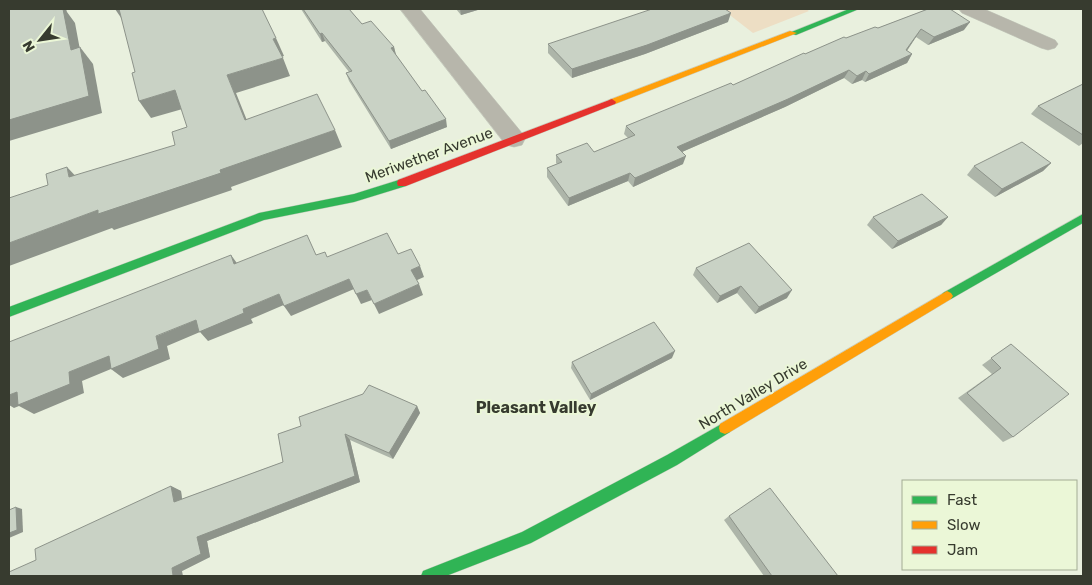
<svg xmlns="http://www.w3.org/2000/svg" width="1092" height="585" font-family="Rubik,sans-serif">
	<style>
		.green { fill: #eddec4 }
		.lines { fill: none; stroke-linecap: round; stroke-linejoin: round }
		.street-casing { stroke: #c8cec0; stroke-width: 1 }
		.fast-casing { stroke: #c8cec0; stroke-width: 1 }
		.slow-casing { stroke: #c8cec0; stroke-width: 1 }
		.jam-casing { stroke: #c8cec0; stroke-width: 1 }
		.street { fill: #b7b6ab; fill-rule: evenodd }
		.fast { fill: #30b455; fill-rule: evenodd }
		.slow { fill: #ff9f0a; fill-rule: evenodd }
		.jam { fill: #e5322d; fill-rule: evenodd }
		.wall { fill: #adb5a9 }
		.shaded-wall { fill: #8d938a }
		.building { fill: #c9d2c5; stroke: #8d938a }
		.labels { text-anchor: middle; stroke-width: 4; stroke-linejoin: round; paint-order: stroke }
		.street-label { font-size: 15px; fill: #373b2f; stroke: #ebf7d7 }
		.neighbourhood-label { font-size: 16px; font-weight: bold; fill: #373b2f; stroke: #ebf7d7 }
	</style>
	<rect width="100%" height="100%" fill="#e9f0de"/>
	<path class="green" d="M722,9H806L809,11L753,33Z"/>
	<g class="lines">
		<defs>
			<g id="street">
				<path d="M400,9H420L522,133L525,139L522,145L514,147L506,145Z"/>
				<path d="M959,9H984L1055,40L1058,44L1055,48L1048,50L1041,48L962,13Z"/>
			</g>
			<g id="fast">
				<path d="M849,9H859L796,35L789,33Z"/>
				<path d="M402,179L406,180L407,183L406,186L354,202L264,220L9,317V307L259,213L354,194Z"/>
				<path d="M1083,214V223L951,299H943L941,296L943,293Z"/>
				<path d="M725,422L730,424L731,428L730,432L677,465L531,543L446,576H421L423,571L522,532L667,455Z"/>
			</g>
			<g id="slow">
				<path d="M790,31L797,33L615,104H609L608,102L609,100Z"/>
				<path d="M947,291L951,293L953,296L951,299L730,432L725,434L720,432L719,428L720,424Z"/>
			</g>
			<path id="jam" d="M612,99L616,102L615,104L406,186H398L397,183L398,180Z"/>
		</defs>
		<use href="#street" class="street-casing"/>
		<use href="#fast" class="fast-casing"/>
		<use href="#slow" class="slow-casing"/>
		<use href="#jam" class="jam-casing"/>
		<use href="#street" class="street"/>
		<use href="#fast" class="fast"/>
		<use href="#slow" class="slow"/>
		<use href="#jam" class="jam"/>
	</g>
	<g class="wall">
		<path d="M301,9H349L362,24L394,47L396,55L447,127L391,149L349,81L346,73L349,72L325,41L322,42Z"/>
		<path d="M456,9H481L461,15Z"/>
		<path d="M928,9L964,30L928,45L916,37L907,51L912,54L907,63L865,82L862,80L852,84L844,78L785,107L682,152L683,164L633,187L628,181L568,206L547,177V168L557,164L556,163V155L594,152L628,138L624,134L626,126L733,85L805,54L846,38L878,28Z"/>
		<path d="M728,22L645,54L572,78L548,53V44Z"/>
		<path d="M1083,84V143L1079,146L1031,114L1038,106Z"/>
		<path d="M1051,163L1043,171L995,197L967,175L974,166Z"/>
		<path d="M873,217H948L941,225L892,249L867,225Z"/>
		<path d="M696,268L787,298L755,314L737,293L717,303L693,275Z"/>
		<path d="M1011,344L1013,437L1003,442L958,398L992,374L982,365Z"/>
		<path d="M672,358L590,400L571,368L572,362Z"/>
		<path d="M417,406L420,413L393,459L350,440L360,482L207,541L210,557L182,571L171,486L181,491L182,499L283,462L278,434Z"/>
		<path d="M729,516L838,576H764L724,520Z"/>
	</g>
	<g class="shaded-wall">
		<path d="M58,9H66L67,12L75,23L83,66L71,50Z"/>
		<path d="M115,9H120L126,25Z"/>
		<path d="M460,9H481L461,15Z"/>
		<path d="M731,13L728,22L645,54L572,78V69Z"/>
		<path d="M970,22L964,30L928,45L934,37Z"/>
		<path d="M921,29L916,37L901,59L906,50Z"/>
		<path d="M322,33L325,41L322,42L320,34Z"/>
		<path d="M276,38L284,56L280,57L273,39Z"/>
		<path d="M80,47L93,64L102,113L9,141V120Z"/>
		<path d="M394,47L396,55L391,48Z"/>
		<path d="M912,54L907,63L865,82L869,74Z"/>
		<path d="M283,58L290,76L236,93L254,138L245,120L227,75Z"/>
		<path d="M849,70L844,78L785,107L675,155L677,147Z"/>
		<path d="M866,71L862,80L852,84L857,76Z"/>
		<path d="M175,90L186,108L151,118L139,101Z"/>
		<path d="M446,119L447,127L391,149L389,141Z"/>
		<path d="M335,130L342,147L231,187L232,190L114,230L112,228L9,266V243L98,210Z"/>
		<path d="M686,156L683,164L633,187L635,178Z"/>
		<path d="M1051,163L1043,171L995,197L1002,189Z"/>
		<path d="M67,167L83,184L69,177Z"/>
		<path d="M630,173L628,181L568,206L569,198Z"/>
		<path d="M948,217L941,225L892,249L898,241Z"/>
		<path d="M231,255L239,266L234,264Z"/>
		<path d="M420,266L424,277L415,281L411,270Z"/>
		<path d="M349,279L354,289L291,316L284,306Z"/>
		<path d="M419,284L423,295L379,314L374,304Z"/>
		<path d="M741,286L737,293L717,303L720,296Z"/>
		<path d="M367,290L372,300L361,304L356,294Z"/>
		<path d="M792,290L787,298L755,314L759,307Z"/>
		<path d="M279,294L286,304L251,319L253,323L208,341L200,332L167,346L170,359L123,378L111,369L82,381L84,393L34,414L19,406L14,408L9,405V395L69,372L196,320L243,309Z"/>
		<path d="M675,351L672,358L590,400L591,394Z"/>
		<path d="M417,406L420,413L393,459L389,453Z"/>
		<path d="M345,434L350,440L360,482L207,541L210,557L182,571L183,576H173L172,568L197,537Z"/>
		<path d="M171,486L181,491L183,507L174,502Z"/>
		<path d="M16,507L22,509L23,532L9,538V533Z"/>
	</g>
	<g class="building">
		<path d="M9,9H63L71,50L80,47L89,96L9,120Z"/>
		<path d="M119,9H262L276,38L273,39L283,58L227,75L245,120L317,94L335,130L220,170L221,173L98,214V210L9,243V198L48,185L46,174L67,167L69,177L175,145L172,132L187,127L175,90L139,101L132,73L135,72Z"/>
		<path d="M303,9H349L362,24L371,21L394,47L391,48L422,91L425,90L446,119L389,141L346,73L352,71L322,33L320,34Z"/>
		<path d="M652,9H725L731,13L647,45L572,69L548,44Z"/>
		<path d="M928,9H950L970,22L934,37L921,29L906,50L912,54L869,74L866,71L857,76L849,70L788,99L677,147L686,156L635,178L630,173L569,198L547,168L562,162L556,155L587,143L594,152L635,135L626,126L731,83L733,85L804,53L805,54L844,37L846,38L875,27L878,28Z"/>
		<path d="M1083,84V135L1038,106Z"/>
		<path d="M1022,142L1051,163L1002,189L974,166Z"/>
		<path d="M922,194L948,217L898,241L873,217Z"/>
		<path d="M387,233L398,254L411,249L420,266L411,270L419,284L374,304L367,290L356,294L349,279L284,306L279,294L243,309L244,313L199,332L196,320L156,336L159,349L111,369L109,356L69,372L70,384L18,405L17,392L9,395V342L231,255L234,264L307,235L316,255L325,252L327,257Z"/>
		<path d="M749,243L792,290L759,307L741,286L720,296L696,268Z"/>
		<path d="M654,322L675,351L591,394L572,362Z"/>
		<path d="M1011,344L1069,394L1013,437L967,393L1001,368L991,358Z"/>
		<path d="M369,385L417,406L389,453L345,434L355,476L197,537L201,554L172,568L173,576H9V572L36,560L35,549L171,486L174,502L283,462L278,434L301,426L299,417L363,394Z"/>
		<path d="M770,488L838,576H772L729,516Z"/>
		<path d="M16,507L17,530L9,533V510Z"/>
	</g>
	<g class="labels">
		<g class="street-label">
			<text transform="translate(429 155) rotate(-20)" y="5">Meriwether Avenue</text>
			<text transform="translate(753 394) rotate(-31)" y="5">North Valley Drive</text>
		</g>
		<g class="neighbourhood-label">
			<text x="536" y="413">Pleasant Valley</text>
		</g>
	</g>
	<rect width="1092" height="585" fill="none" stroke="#373b2f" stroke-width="20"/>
	<rect x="902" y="480" width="175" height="90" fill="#ebf7d7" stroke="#a3ac94"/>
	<rect x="912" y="496" width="25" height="8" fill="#30b455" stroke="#a3ac94"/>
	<text x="947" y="505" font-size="15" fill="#373b2f">Fast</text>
	<rect x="912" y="521" width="25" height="8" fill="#ff9f0a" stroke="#a3ac94"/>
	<text x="947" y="530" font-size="15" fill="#373b2f">Slow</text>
	<rect x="912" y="546" width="25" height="8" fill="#e5322d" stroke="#a3ac94"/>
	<text x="947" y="555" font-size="15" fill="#373b2f">Jam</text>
	<g transform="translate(40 40) rotate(240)" stroke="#ebf7d7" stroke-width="4" paint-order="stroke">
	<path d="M0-4L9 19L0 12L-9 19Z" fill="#373b2f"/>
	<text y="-8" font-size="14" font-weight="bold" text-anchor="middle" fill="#373b2f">N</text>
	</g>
</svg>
